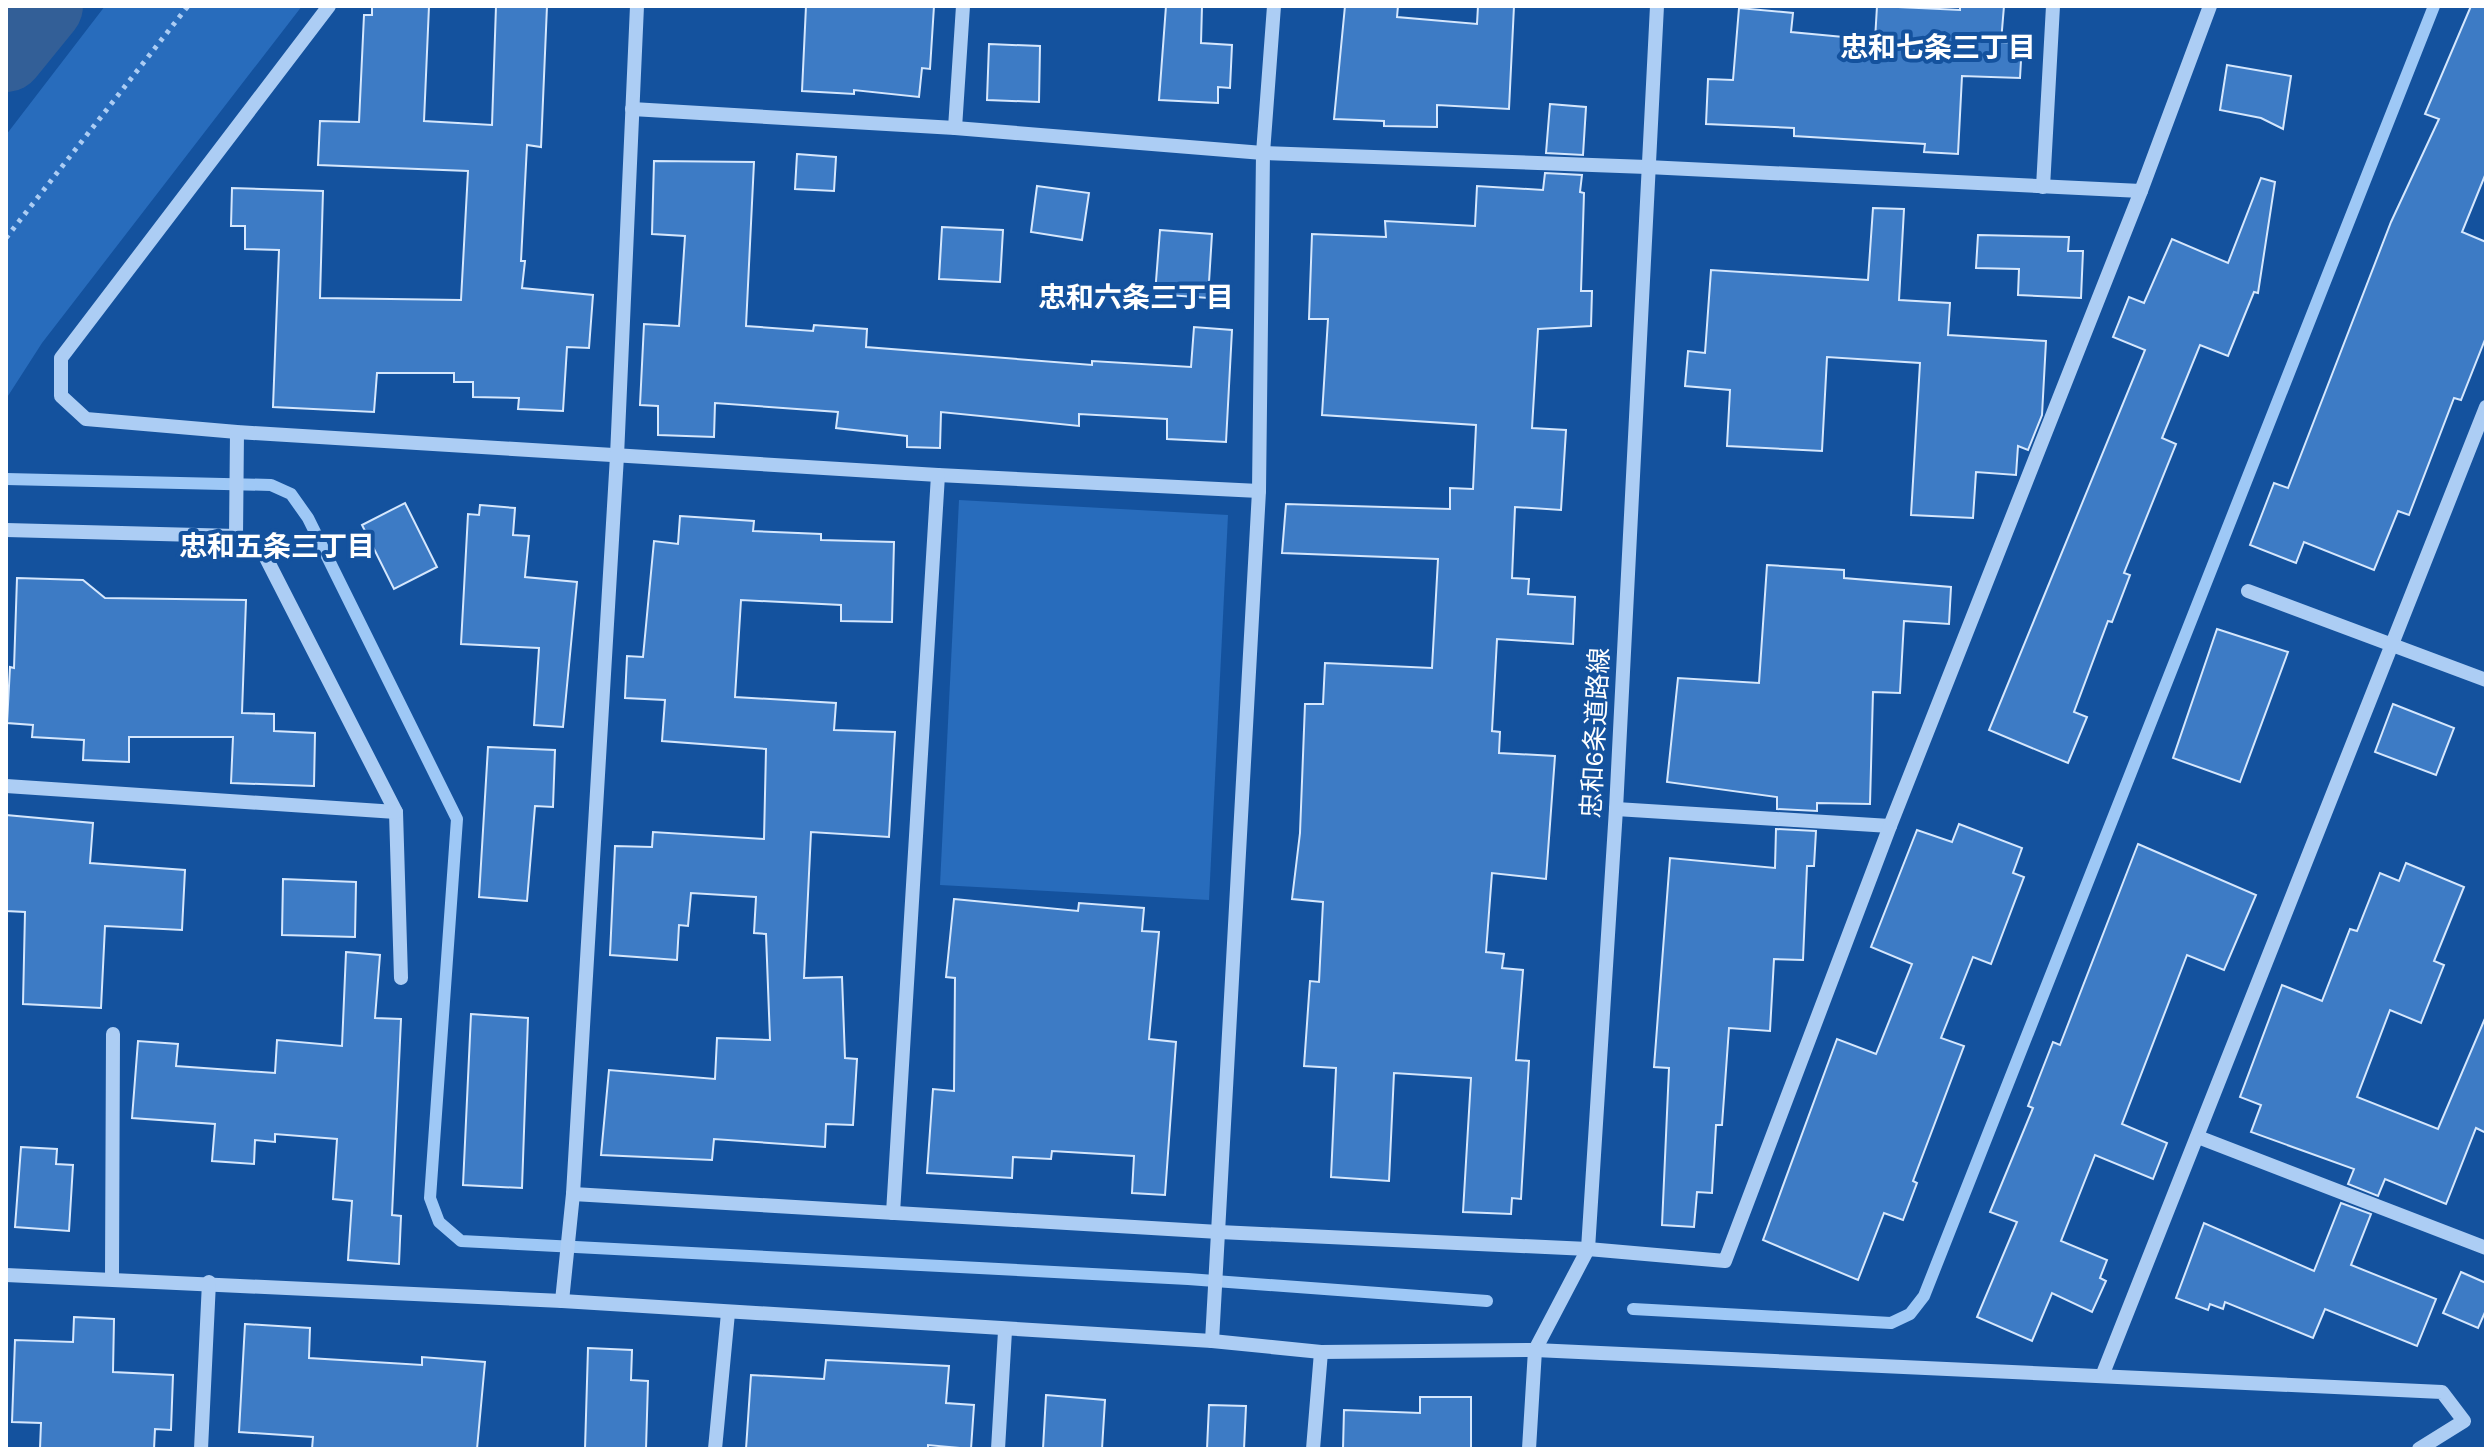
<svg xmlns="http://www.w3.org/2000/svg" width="2492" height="1455" font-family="Karla,'Noto Sans JP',sans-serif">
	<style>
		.green { fill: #286cbc }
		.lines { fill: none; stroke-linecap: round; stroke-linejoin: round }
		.stream { stroke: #9ec8f6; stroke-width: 12 }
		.river { stroke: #335f97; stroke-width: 76 }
		.building { fill: #3d7bc5; stroke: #d5e7fd; stroke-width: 2 }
		.path { stroke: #accdf4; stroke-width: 5; stroke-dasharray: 4 6; stroke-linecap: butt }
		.minor { stroke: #accdf4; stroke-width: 14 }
		.labels { text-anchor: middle; stroke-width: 8; stroke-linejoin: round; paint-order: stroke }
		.street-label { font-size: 26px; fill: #fff; stroke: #14529e }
		.neighbourhood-label { font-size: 28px; font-weight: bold; fill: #fff; stroke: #14529e }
	</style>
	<rect width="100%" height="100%" fill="#14529e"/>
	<g class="green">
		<path d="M105,6H302L42,343L6,399V135Z"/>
		<path d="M959,500L1228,515L1209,900L940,885Z"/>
	</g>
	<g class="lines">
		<g class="stream">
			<path d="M6,479L271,485L291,494L308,518L457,819L430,1198L439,1222L461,1241L1188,1279L1487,1301"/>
			<path d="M1633,1309L1891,1323L1910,1314L1924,1296L2434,6"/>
		</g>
		<path class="river" d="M6,54L45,6"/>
	</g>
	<g class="building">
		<path d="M372,6H429L424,121L492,125L496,6H547L541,147L527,145L521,261H525L522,288L593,295L589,348L567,347L563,411L518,409L519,398L473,397V382H454V373H377L374,412L273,407L279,250L245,249V226H231L232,188L323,191L320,298L461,300L468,171L318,165L320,121L359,122L364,15H372Z"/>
		<path d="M806,6H934L930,69L922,68L919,97L854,90V94L802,91Z"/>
		<path d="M1166,6H1202L1201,43L1232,45L1230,88L1218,87V103L1159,100Z"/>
		<path d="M1345,6H1398L1397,17L1477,24L1478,6H1514L1509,109L1437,105V127L1384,126V121L1334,119Z"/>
		<path d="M1877,6L1960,10V6H2004L2001,42L2022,43L2020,78L1962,76L1958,154L1924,152L1925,144L1794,136V128L1706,124L1708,79L1733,80L1739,8L1793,13L1791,32L1875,40Z"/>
		<path d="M2471,6H2486V173L2462,232L2486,242V337L2461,400L2454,398L2409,515L2398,511L2374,570L2304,542L2296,563L2250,545L2274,483L2288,488L2391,222L2439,119L2425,114Z"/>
		<path d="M989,44L1040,46L1039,102L987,100Z"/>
		<path d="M2227,65L2291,76L2283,129L2261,118L2220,110Z"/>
		<path d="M1550,104L1586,107L1583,155L1546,153Z"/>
		<path d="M797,154L836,157L834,191L795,189Z"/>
		<path d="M654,161L754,162L746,326L813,331L814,325L867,329L866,347L1092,365V361L1191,367L1194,327L1232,330L1226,442L1167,439V419L1079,414V426L941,412L940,448L907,447V436L836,428L838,412L715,403L714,437L658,435V406L640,405L644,324L679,326L685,236L652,234Z"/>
		<path d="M1545,173L1582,175L1580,192L1584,193L1581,291H1592L1591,326L1538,329L1532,428L1566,430L1561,510L1515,507L1512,578L1529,579L1528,594L1575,597L1573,644L1497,639L1492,731L1500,732L1499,753L1555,756L1546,879L1492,873L1486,952L1504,954L1502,968L1523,970L1516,1060L1529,1061L1521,1199L1512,1198L1511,1214L1463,1212L1471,1078L1394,1073L1389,1181L1331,1177L1336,1068L1304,1066L1310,981L1319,982L1323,902L1292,899L1300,833L1305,704H1323L1325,663L1432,668L1438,559L1282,553L1286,504L1450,509V488L1473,489L1476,425L1322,415L1328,319H1309L1312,234L1386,237L1385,221L1475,226L1477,186L1543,190Z"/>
		<path d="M2261,178L2275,182L2258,293L2254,292L2228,356L2200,345L2162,438L2176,444L2124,573L2130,575L2112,622L2108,621L2074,712L2087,717L2068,763L1989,730L2145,350L2113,337L2129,297L2144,303L2172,239L2228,263Z"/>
		<path d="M1037,186L1089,193L1082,240L1031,232Z"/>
		<path d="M1873,208L1904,209L1899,300L1950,303L1948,335L2046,341L2042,415L2028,450L2018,446L2016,475L1976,472L1973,518L1911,515L1920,363L1827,357L1822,451L1727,446L1730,390L1685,386L1688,351L1705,353L1711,270L1868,280Z"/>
		<path d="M942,227L1003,230L1000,282L939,279Z"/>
		<path d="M1160,230L1212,234L1208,298L1155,294Z"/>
		<path d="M1978,235L2069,237L2068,251H2083L2081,298L2018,295L2019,269L1976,268Z"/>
		<path d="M405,503L437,567L394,589L362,525Z"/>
		<path d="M480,505L515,508L513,535L529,536L525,577L577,582L563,727L534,725L539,648L461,644L468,514L479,515Z"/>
		<path d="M680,516L754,521L753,531L821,534V540L894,542L892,622L841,621V605L741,600L735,697L836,703L834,730L895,732L889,837L811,832L804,978L842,977L845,1058L857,1059L853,1125L826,1124L825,1147L714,1139L712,1160L601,1155L609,1070L715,1079L717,1038L770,1040L766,934L754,933L756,897L691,893L688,926L679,925L677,960L610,955L615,846L652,847L653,832L764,839L766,749L662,741L665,700L625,698L627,656L643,657L654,541L678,544Z"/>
		<path d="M1767,565L1844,570V578L1951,587L1949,624L1904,621L1900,693L1873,692L1870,804L1817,803V811L1777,809V797L1667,782L1678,678L1759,683Z"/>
		<path d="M17,578L83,580L105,598L246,600L242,713L274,714V731L315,733L314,786L231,783L233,737H129V762L83,760L84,740L32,737L33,725L7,723L10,667L14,668Z"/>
		<path d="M2217,629L2288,652L2240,782L2173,758Z"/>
		<path d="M2393,704L2454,728L2436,775L2375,752Z"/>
		<path d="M488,747L555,750L553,807L535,806L527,901L479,897Z"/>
		<path d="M6,815L93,823L90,863L185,870L182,930L105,926L101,1008L23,1004L25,912L6,911Z"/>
		<path d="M1959,824L2022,848L2013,873L2024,877L1991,964L1973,957L1941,1038L1964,1046L1913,1181L1917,1183L1903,1220L1884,1213L1858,1280L1763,1240L1837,1039L1876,1054L1912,964L1871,947L1917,830L1952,842Z"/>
		<path d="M1776,829L1816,831L1814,866H1807L1803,960L1774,959L1770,1031L1729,1028L1722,1125H1716L1712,1193L1697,1192L1694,1227L1662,1225L1669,1068L1654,1067L1670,858L1775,868Z"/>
		<path d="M2138,844L2256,895L2224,970L2187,955L2122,1124L2167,1143L2153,1179L2095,1155L2061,1241L2107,1260L2100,1278L2106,1281L2092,1312L2052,1293L2032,1341L1977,1317L2017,1222L1990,1212L2033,1108L2028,1106L2053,1042L2060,1045Z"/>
		<path d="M2406,863L2464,887L2434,961L2444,965L2421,1023L2390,1010L2357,1097L2438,1129L2486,1016V1133L2476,1128L2446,1204L2385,1179L2378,1196L2348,1184L2354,1169L2251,1132L2261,1105L2240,1097L2282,985L2322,1001L2350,929L2357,931L2380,873L2399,881Z"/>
		<path d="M283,879L356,882L355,937L282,935Z"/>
		<path d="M954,899L1078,911L1079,903L1144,908L1142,931L1159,932L1149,1039L1176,1042L1165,1195L1132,1193L1134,1156L1052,1151L1051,1159L1013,1157L1012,1178L927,1173L933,1089L954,1091L955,978L946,977Z"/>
		<path d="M346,952L380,955L375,1018L401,1019L392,1215L401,1216L399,1264L348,1260L352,1201L333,1199L337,1139L275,1134V1142L255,1140L254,1164L212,1161L215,1124L132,1118L138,1041L178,1044L176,1066L275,1073L277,1040L342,1046Z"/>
		<path d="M471,1014L528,1018L522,1188L463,1185Z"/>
		<path d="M21,1147L57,1149L56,1164L73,1165L69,1231L15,1227Z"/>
		<path d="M2341,1203L2371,1214L2351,1265L2436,1299L2417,1346L2325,1309L2313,1338L2225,1302L2223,1309L2210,1304L2208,1310L2176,1298L2204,1223L2314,1271Z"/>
		<path d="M2461,1272L2486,1283V1310L2478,1328L2443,1313Z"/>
		<path d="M74,1317L114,1319L113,1372L173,1375L171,1430L155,1429L154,1449H40L41,1423L12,1422L15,1340L73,1342Z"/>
		<path d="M245,1324L310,1328L309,1358L422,1365V1357L485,1362L477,1449H312L313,1437L239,1432Z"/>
		<path d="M588,1348L632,1350L631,1380L648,1381L646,1449H585Z"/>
		<path d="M826,1360L949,1366L946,1403L974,1405L971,1449L928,1445V1449H746L751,1375L824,1379Z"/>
		<path d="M1046,1395L1105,1400L1102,1449H1043Z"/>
		<path d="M1420,1397H1471V1449H1343L1344,1410L1420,1413Z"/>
		<path d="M1209,1405L1246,1406L1244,1449H1207Z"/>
	</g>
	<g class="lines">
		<path class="path" d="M6,238L188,6"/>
		<g class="minor">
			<path d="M329,6L61,358V396L86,419L237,432L938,475L1259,491"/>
			<path d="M632,109L955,128L1263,153L1647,167L2141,191"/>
			<path d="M955,128L963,6"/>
			<path d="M2043,187L2053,6"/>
			<path d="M237,432L236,536L262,550L396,812L401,978"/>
			<path d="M6,530L236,536"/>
			<path d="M2248,591L2486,680"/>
			<path d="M6,786L396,812"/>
			<path d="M1616,809L1890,826"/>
			<path d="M2198,1137L2486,1248"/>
			<path d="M573,1194L1219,1232L1588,1249L1725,1261L1890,826L2141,191L2210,6"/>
			<path d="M893,1213L938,475"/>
			<path d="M6,1275L562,1301L1212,1341L1321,1352L1535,1350L2442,1392L2464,1421L2419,1449"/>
			<path d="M112,1278L113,1034"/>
			<path d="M562,1301L573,1194L617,456L637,6"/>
			<path d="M1212,1341L1259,491L1263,153L1274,6"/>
			<path d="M2102,1376L2486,407"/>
			<path d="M201,1449L209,1282"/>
			<path d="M715,1449L728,1313"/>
			<path d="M998,1449L1005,1331"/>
			<path d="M1313,1449L1321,1352"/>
			<path d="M1529,1449L1535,1350L1588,1249L1616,809L1657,6"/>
		</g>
	</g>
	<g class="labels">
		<g class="street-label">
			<text transform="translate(1595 733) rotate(-87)" y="9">忠和6条道路線</text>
		</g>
		<g class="neighbourhood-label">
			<text x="1938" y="57">忠和七条三丁目</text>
			<text x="1136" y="307">忠和六条三丁目</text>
			<text x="277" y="556">忠和五条三丁目</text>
		</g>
	</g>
	<rect width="2492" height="1455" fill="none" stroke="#ffffff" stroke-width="16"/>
</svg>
